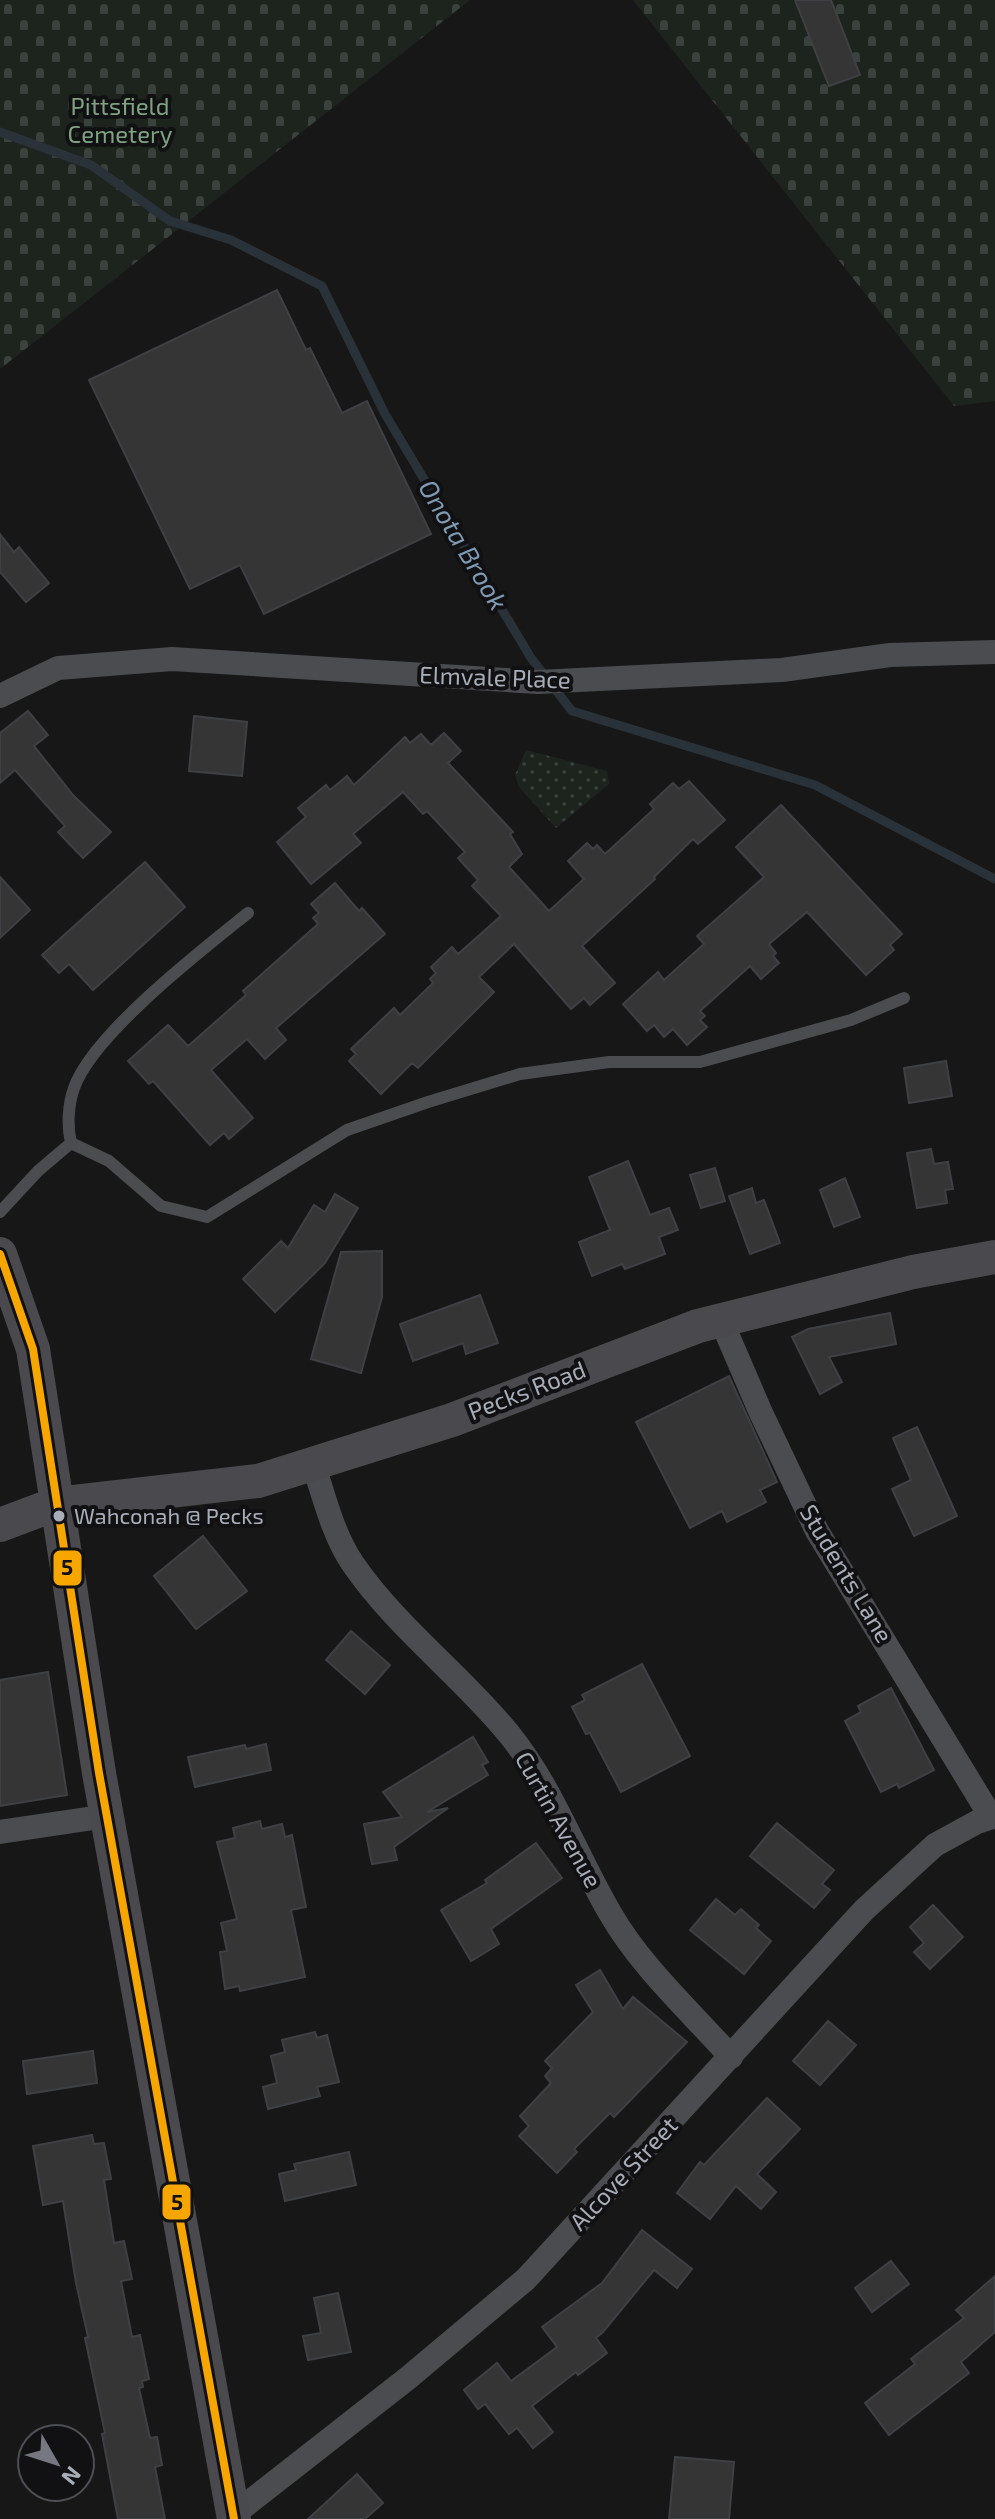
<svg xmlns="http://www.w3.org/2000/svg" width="995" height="2519" font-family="'Exo 2',sans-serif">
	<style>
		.grass { fill: url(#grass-dots) }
		.cemetery { fill: url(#cemetery-stones) }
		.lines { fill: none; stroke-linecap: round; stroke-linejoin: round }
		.stream { stroke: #2a3239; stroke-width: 9 }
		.building { fill: #353536; stroke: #3f4043; stroke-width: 2 }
		.lane { stroke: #4b4c50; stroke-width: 12 }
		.street { stroke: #4b4c50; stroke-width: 24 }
		.secondary { stroke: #4a4a4e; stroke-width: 34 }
		.bus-1-casing { stroke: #111113; stroke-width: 14 }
		.bus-1 { stroke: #f7a600; stroke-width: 8 }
		.bus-dot { fill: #a8adb8; stroke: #111113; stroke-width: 3 }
		.labels { text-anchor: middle; stroke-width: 8; stroke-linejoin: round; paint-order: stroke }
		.bus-label { font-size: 22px; fill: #a8adb8; stroke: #111113; text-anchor: start }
		.park-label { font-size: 24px; fill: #7fa381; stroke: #111113 }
		.street-label { font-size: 24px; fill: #a8adb8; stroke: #111113 }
		.water-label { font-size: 26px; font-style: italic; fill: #7f9bb3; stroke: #111113 }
		.line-badge { stroke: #111113; stroke-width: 3 }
		.pale-badge-label { font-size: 22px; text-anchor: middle; font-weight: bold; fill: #111 }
	</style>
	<defs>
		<pattern id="grass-dots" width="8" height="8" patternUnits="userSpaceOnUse" patternTransform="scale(2)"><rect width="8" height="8" fill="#1d241e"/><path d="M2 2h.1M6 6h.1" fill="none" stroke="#3b413d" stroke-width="1.8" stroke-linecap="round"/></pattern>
		<pattern id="cemetery-stones" width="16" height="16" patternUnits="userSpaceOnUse" patternTransform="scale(2)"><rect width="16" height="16" fill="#1d241e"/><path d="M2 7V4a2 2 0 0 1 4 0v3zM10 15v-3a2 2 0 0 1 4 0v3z" fill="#3b413d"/></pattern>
	</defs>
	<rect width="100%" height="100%" fill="#171717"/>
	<path class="grass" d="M526,750L607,771L609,784L556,828L519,787L515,775Z"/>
	<g class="cemetery">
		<path d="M0,0H470L0,369Z"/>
		<path d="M633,0H995V401L954,406Z"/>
	</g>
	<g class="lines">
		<path class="stream" d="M0,132L91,165L170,221L231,240L322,286L385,414L531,658L572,711L815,785L995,879"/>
	</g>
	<g class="building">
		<path d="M795,0H831L860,75L829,86Z"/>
		<path d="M277,290L306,350L310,348L342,413L367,401L431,534L264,614L240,565L190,589L89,380Z"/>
		<path d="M0,534L14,552L19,547L49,583L26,602L0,572Z"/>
		<path d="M28,711L48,735L34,746L73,795L111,832L83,858L58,832L65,826L15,770L0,783V733Z"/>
		<path d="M194,716L247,722L242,776L189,771Z"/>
		<path d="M444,733L461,751L448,763L513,832L510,834L522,854L509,867L549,911L584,879L568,861L587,843L593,849L597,845L605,854L654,809L650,804L673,783L679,789L689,781L725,820L698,844L693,839L654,877L655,879L582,946L615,983L590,1005L584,998L571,1009L514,944L479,977L494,992L418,1068L412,1063L381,1094L349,1061L356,1054L351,1049L394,1008L400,1015L433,983L430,979L436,973L431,967L452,947L458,954L501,916L472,886L478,880L458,858L465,852L427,811L423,814L403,792L353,834L361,843L311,884L277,842L306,817L298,808L326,785L330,790L347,776L354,785L405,737L410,743L421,734L431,745Z"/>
		<path d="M781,805L902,934L890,945L894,950L866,975L807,912L769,944L776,953L773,956L779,963L761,979L750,966L700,1011L705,1016L700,1020L707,1027L687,1045L673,1029L664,1037L654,1025L647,1031L623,1004L658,972L664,980L704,944L697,936L764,877L736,847Z"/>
		<path d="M145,862L185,907L93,990L69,964L59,973L42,955Z"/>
		<path d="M0,877L30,910L0,938Z"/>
		<path d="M335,883L359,911L362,908L385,934L276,1028L286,1040L265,1059L247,1039L211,1070L253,1118L229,1139L224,1133L210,1145L153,1081L149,1084L128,1061L168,1025L188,1046L246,995L243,991L318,924L313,918L319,913L311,904Z"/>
		<path d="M946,1061L952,1096L909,1103L904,1068Z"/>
		<path d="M931,1149L934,1164L948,1162L953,1189L945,1190L947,1203L917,1208L907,1153Z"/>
		<path d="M628,1161L650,1215L669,1208L678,1230L659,1237L665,1254L625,1269L622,1264L592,1276L579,1242L610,1230L589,1177Z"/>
		<path d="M715,1168L725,1201L701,1208L690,1175Z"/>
		<path d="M845,1178L860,1217L834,1227L820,1190Z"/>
		<path d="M752,1188L756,1203L764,1200L780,1243L750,1254L729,1196Z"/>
		<path d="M335,1194L358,1208L325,1263L275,1312L243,1279L281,1241L288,1248L314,1205L325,1212Z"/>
		<path d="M382,1251V1297L361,1373L311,1359L341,1252Z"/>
		<path d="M480,1295L498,1343L466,1354L463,1343L413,1361L400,1324Z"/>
		<path d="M890,1313L896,1344L829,1357L842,1382L820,1394L792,1337L808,1329Z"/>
		<path d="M729,1376L777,1482L760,1490L766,1502L727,1522L722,1511L690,1528L636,1422Z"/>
		<path d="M917,1427L957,1516L914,1536L892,1489L911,1480L893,1438Z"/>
		<path d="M203,1536L247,1591L196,1629L154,1576Z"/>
		<path d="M351,1631L390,1665L365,1694L326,1660Z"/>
		<path d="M642,1664L690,1756L621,1792L590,1733L586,1734L572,1707L585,1700L582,1695Z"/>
		<path d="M48,1672L67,1795L0,1806V1680Z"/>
		<path d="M891,1688L934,1770L899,1788L897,1784L881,1792L845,1721L861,1712L858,1706Z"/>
		<path d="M473,1737L488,1762L482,1765L488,1775L427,1812L448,1808L394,1847L397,1860L372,1864L364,1824L402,1817L383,1792Z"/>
		<path d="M266,1744L271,1770L195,1787L188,1757L245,1745L246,1749Z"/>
		<path d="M260,1821L262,1829L282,1824L285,1837L292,1835L306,1907L291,1910L305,1977L240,1991L239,1986L225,1989L220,1952L227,1951L221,1923L237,1919L217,1842L235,1838L233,1828Z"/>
		<path d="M777,1823L834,1870L822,1884L830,1890L814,1908L750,1856Z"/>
		<path d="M536,1843L562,1878L491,1929L499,1944L471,1961L441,1910L487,1883L485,1880Z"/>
		<path d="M716,1899L735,1915L741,1909L759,1925L756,1928L771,1941L744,1974L690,1930Z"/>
		<path d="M933,1905L963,1937L930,1969L914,1952L924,1943L910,1927Z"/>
		<path d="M600,1970L623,2009L633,1997L687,2042L614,2117L610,2113L574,2149L577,2152L557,2173L519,2136L529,2126L520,2116L551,2083L545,2076L552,2068L545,2061L593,2012L576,1985Z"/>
		<path d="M828,2021L856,2045L820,2085L793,2061Z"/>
		<path d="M315,2032L317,2038L327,2035L339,2082L317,2087L320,2096L268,2109L263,2087L277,2083L271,2056L285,2052L282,2040Z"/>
		<path d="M93,2051L97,2083L27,2094L23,2061Z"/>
		<path d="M767,2098L800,2129L757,2174L776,2192L761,2209L736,2186L710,2219L677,2193L700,2162L704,2165Z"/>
		<path d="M92,2135L94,2144L104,2143L111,2179L104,2180L114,2243L124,2241L132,2279L121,2281L132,2337L140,2335L149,2379L142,2381L143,2387L139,2388L150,2438L157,2437L162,2465L155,2467L165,2519H118L102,2434L105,2433L85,2338L88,2337L76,2283L63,2201L43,2205L33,2146Z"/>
		<path d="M349,2152L356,2185L285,2201L279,2174L296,2170L294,2164Z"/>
		<path d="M642,2230L692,2269L677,2288L654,2270L603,2332L596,2338L607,2353L578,2375L576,2372L532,2406L553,2432L533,2448L517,2428L509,2434L485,2404L478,2409L464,2390L497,2363L511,2381L557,2347L542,2327L602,2283Z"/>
		<path d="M891,2261L909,2284L872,2312L855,2288Z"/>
		<path d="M995,2276V2332L961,2362L969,2373L889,2435L865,2403L915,2364L911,2359L964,2318L956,2310Z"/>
		<path d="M338,2293L351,2352L308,2360L303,2336L321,2333L314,2298Z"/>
		<path d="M675,2457L734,2462L729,2519H669Z"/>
		<path d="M357,2474L383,2503L365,2519H308Z"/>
	</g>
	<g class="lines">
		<g class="lane">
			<path d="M71,1143L109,1161L161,1206L207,1217L347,1130L428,1102L520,1074L609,1062H700L851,1020L904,998"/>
			<path d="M0,1212L38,1171L71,1143C67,1126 68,1105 74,1088C93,1034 202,950 248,913"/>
		</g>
		<g class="street">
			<path d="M0,696L58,668L172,659L538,682L782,670L890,655L995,652"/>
			<path d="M721,1320L761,1413L817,1531L991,1817"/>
			<path d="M313,1463C324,1496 333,1535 353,1564C397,1628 461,1675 509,1734C552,1787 576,1855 610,1913C641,1967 690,2011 731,2057"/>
			<path d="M0,1832L107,1816"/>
			<path d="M233,2515L408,2378L526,2279L864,1910L935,1845L977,1822L995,1816"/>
		</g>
		<g class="secondary">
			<path d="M0,1254L33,1349L99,1773L234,2519"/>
			<path d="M0,1525L56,1504L258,1481L452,1420L698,1326L913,1272L995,1257"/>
		</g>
		<defs>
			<path id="bus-1" d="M0,1254L33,1349L99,1773L234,2519"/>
		</defs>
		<use href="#bus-1" class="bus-1-casing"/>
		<use href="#bus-1" class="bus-1"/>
	</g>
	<circle class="bus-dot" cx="59" cy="1516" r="7"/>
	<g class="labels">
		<g class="bus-label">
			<text x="74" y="1524">Wahconah @ Pecks</text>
		</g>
		<g class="park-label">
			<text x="120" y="115">Pittsfield<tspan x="120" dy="28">Cemetery</tspan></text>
		</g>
		<g class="street-label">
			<text transform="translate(495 678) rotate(2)" y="8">Elmvale Place</text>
			<text transform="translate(527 1391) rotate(-21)" y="8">Pecks Road</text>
			<text transform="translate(846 1574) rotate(59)" y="8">Students Lane</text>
			<text transform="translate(558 1820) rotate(61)" y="8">Curtin Avenue</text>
			<text transform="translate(624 2174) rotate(-47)" y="8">Alcove Street</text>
		</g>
		<g class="water-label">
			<text transform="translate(463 545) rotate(59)" y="9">Onota Brook</text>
		</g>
	</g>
	<g class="line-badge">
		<rect x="52" y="1549" width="31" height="38" rx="8" fill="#f7a600"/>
		<rect x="161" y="2183" width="31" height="38" rx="8" fill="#f7a600"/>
	</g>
	<g class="pale-badge-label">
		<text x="67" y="1575">5</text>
		<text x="177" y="2210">5</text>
	</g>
	<g transform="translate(56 2463) rotate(129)"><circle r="38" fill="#111113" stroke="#4d4f55" stroke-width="2"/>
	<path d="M0-6L14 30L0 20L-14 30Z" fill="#757880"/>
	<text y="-12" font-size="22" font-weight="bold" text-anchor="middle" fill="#a8adb8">N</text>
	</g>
</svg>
